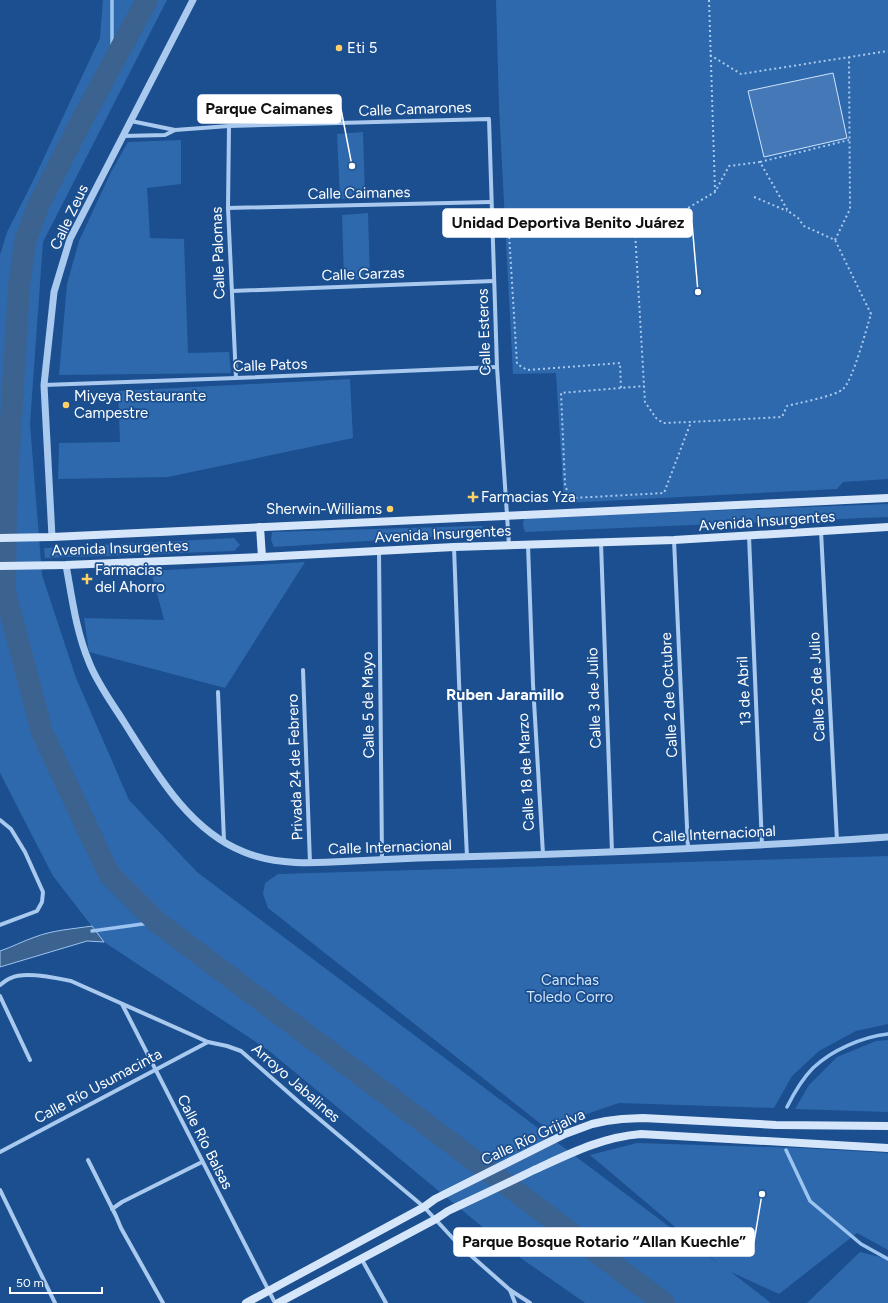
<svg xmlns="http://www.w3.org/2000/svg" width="888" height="1303" font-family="Figtree,sans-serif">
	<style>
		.green { fill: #2e69ad }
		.water { fill: #3c6290; stroke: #9cc4f0 }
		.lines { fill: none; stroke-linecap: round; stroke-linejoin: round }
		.stream { stroke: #9cc4f0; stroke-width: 3.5 }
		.river { stroke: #3c6290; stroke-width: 22 }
		.building { fill: #4478b7; stroke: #cfe3fa }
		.path { stroke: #a9c9ee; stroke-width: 2; stroke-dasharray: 2 3; stroke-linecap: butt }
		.minor { stroke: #a9c9ee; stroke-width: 4 }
		.tertiary { stroke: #a9c9ee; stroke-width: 7 }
		.secondary { stroke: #d6e6fa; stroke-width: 8 }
		.poi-dot { fill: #ffd166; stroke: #1b4f8f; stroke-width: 1.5 }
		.labels { text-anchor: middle; stroke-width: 3.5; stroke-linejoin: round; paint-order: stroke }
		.poi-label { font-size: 15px; fill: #fff; stroke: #1b4f8f; text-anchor: start }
		.street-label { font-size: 15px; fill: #fff; stroke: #1b4f8f }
		.park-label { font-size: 15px; fill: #cfe3fa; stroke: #1b4f8f }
		.neighbourhood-label { font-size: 16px; font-weight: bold; fill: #fff; stroke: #1b4f8f }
		.leader { fill: none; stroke: #fff; stroke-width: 1.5 }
		.callout-dot { fill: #fff; stroke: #1b4f8f; stroke-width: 1.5 }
		.callout { fill: #fff; stroke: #fff; stroke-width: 1.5 }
		.callout-label { font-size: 16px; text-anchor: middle; font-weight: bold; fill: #111 }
	</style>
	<rect width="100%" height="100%" fill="#1b4f8f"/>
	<g class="green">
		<path d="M103,0H167L43,242L30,424L42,575L76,678L129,800L197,872L719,1264L590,1155L637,1143L799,1148L888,1153V1250L857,1233L779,1294L731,1272L771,1303H585L515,1254L268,1050L104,942L53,876L0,773V255L7,232L32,183L100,38Z"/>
		<path d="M496,0H888V479L843,482L837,489L564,503L556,373L513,374L499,107Z"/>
		<path d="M363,132L365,198L340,199L337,134Z"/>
		<path d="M181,140V184L147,188L150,238L184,239L188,353L229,352L231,373L59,375L67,284L79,241L111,172L128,142Z"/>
		<path d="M368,213L370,279L344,280L342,215Z"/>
		<path d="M350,379L353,438L168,477L58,479L59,443L120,442L118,391Z"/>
		<path d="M888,504V517L525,532L523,525L524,518Z"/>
		<path d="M475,526H483L477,534L274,547L271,540L272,532Z"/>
		<path d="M234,538L240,545L234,551L45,558L44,548Z"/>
		<path d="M305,562L225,688L89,652L84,618L164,620L151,571Z"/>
		<path d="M888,856V1024L856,1031L819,1051L792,1076L774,1108L619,1103L546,1128L268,908L263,894L265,883L278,874Z"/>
		<path d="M888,1040V1112L795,1109L809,1085L837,1057L876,1041Z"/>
		<path d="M860,1252L888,1259V1303H807Z"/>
	</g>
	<path class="water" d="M92,926L104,942L87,941L0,967V951C12,947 23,941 35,937C53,930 73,929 92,926Z"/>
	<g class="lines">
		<g class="stream">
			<path d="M112,0V65"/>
			<path d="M92,931L157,922"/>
			<path d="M787,1107C794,1093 802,1079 813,1068C832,1050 862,1037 888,1034"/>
			<path d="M786,1150L810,1201L861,1244L888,1259"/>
		</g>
		<path class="river" d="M147,0L84,116L38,206L25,242L19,286L6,503L5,592L42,732L109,874L157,922L664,1303"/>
	</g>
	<path class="building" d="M833,73L847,138L764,157L748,91Z"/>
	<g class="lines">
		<g class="path">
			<path d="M709,0L715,191"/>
			<path d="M710,55L741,74L888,51"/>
			<path d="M760,162L849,140"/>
			<path d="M754,197L787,211"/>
			<path d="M500,217H508L606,234L635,231L664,222L715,192L729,166L760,162L788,211L798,218L804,226L835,240L871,314C866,330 853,380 843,389C836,396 798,403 787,406L782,417L691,422"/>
			<path d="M508,217L517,364L527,370L620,363L621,388"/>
			<path d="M635,231L644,386L645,402L656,418L663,423L691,422L664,493L573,498L568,494L565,484L561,393L644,386"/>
			<path d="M835,240L850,209L849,57"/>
		</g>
		<g class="minor">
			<path d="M131,121L175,130L229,126L489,119L497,367L509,545"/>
			<path d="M229,126L228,208L236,378"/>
			<path d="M123,136L165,135L175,130"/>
			<path d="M228,208L491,202"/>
			<path d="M232,291L494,281"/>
			<path d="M44,385L236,378L497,367"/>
			<path d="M821,531L837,841"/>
			<path d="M749,536L762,845"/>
			<path d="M674,540L688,849"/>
			<path d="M601,543L612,852"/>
			<path d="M528,545L533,684L543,854"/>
			<path d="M454,547L460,708L467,857"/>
			<path d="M379,551L382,859"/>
			<path d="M303,670L310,863"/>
			<path d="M218,692L224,841"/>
			<path d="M0,820L11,829L25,852L43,892L42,902L37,911L0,925"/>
			<path d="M0,985C3,983 7,979 11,978C25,971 57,978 71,981L208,1042L227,1046L241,1051L299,1102L424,1207L460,1246L476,1260L510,1290L530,1303"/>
			<path d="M0,996L30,1060"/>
			<path d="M122,1004L275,1303"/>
			<path d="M0,1152L208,1042"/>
			<path d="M88,1160L116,1216L121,1228L163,1303"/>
			<path d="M0,1190L55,1303"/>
			<path d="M112,1209L122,1202L202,1162"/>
			<path d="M361,1258L386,1303"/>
			<path d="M510,1290L515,1303"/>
		</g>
		<g class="tertiary">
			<path d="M52,537L44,385L54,292L70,239L193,0"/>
			<path d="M66,565C72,598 76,631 89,662C97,683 112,703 124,722C155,771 188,830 244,852C278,866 318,863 353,861C375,860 397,859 418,858C575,854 732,848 888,837"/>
		</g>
		<g class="secondary">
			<path d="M260,527L262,557"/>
			<path d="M0,538L52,537L888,498"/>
			<path d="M0,566L66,565L262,557L454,547L674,540L888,527"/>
			<path d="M246,1303L424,1207L435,1199L565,1134L592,1124L606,1121L622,1119L643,1118L776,1125L888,1126"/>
			<path d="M278,1303L436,1219L448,1211C477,1197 506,1184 534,1170C569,1154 602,1137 641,1134L888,1148"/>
		</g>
	</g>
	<g class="poi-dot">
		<circle cx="339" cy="48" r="4"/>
		<circle cx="66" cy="405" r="4"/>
		<path d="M471 491h4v4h4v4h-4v4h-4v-4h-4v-4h4z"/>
		<circle cx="390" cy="509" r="4"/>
		<path d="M85 573h4v4h4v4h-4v4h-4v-4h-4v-4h4z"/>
	</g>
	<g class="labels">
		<g class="poi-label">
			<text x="347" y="53">Eti 5</text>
			<text x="74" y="401">Miyeya Restaurante<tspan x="74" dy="17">Campestre</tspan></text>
			<text x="481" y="502">Farmacias Yza</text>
			<text x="382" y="514" text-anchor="end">Sherwin-Williams</text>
			<text x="95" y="575">Farmacias<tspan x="95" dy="17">del Ahorro</tspan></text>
		</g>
		<g class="street-label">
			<text transform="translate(415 109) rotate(-2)" y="5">Calle Camarones</text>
			<text transform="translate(359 193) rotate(-1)" y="5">Calle Caimanes</text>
			<text transform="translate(69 217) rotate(-65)" y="5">Calle Zeus</text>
			<text transform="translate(218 253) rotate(-92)" y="5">Calle Palomas</text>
			<text transform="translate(363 274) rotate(-2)" y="5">Calle Garzas</text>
			<text transform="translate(484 332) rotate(-92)" y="5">Calle Esteros</text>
			<text transform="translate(270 365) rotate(-2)" y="5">Calle Patos</text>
			<text transform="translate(767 521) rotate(-4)" y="5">Avenida Insurgentes</text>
			<text transform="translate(443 534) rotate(-3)" y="5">Avenida Insurgentes</text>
			<text transform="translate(120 548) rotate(-2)" y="5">Avenida Insurgentes</text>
			<text transform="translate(817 687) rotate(-93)" y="5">Calle 26 de Julio</text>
			<text transform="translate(744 691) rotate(-93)" y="5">13 de Abril</text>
			<text transform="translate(669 695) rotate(-93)" y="5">Calle 2 de Octubre</text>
			<text transform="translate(594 698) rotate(-92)" y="5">Calle 3 de Julio</text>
			<text transform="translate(368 705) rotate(-91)" y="5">Calle 5 de Mayo</text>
			<text transform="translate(295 767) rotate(-92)" y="5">Privada 24 de Febrero</text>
			<text transform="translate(526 772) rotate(-93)" y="5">Calle 18 de Marzo</text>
			<text transform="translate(714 834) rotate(-3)" y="5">Calle Internacional</text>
			<text transform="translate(390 847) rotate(-2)" y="5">Calle Internacional</text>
			<text transform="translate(296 1083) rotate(41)" y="5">Arroyo Jabalines</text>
			<text transform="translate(98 1086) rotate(-28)" y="5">Calle Río Usumacinta</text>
			<text transform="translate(533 1137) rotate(-25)" y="5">Calle Río Grijalva</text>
			<text transform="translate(205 1142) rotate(63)" y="5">Calle Río Balsas</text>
		</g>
		<g class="park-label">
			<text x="570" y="985">Canchas<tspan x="570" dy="17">Toledo Corro</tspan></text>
		</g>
		<g class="neighbourhood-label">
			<text x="505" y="700">Ruben Jaramillo</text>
		</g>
	</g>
	<path class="leader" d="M352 166L341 109M698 292L692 223M762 1194L754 1242"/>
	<g class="callout-dot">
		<circle cx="352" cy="166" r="4"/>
		<circle cx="698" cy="292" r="4"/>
		<circle cx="762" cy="1194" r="4"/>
	</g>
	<g class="callout">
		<rect x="198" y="95" width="143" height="28" rx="4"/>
		<rect x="443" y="209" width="249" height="28" rx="4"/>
		<rect x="454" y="1228" width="300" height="28" rx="4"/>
	</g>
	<g class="callout-label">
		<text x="269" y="114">Parque Caimanes</text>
		<text x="568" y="228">Unidad Deportiva Benito Juárez</text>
		<text x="604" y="1247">Parque Bosque Rotario “Allan Kuechle”</text>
	</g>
	<path d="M10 1287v6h92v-6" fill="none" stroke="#ffffff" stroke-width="2"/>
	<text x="16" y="1287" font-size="12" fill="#ffffff" stroke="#1b4f8f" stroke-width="3" paint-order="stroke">50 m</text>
</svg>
